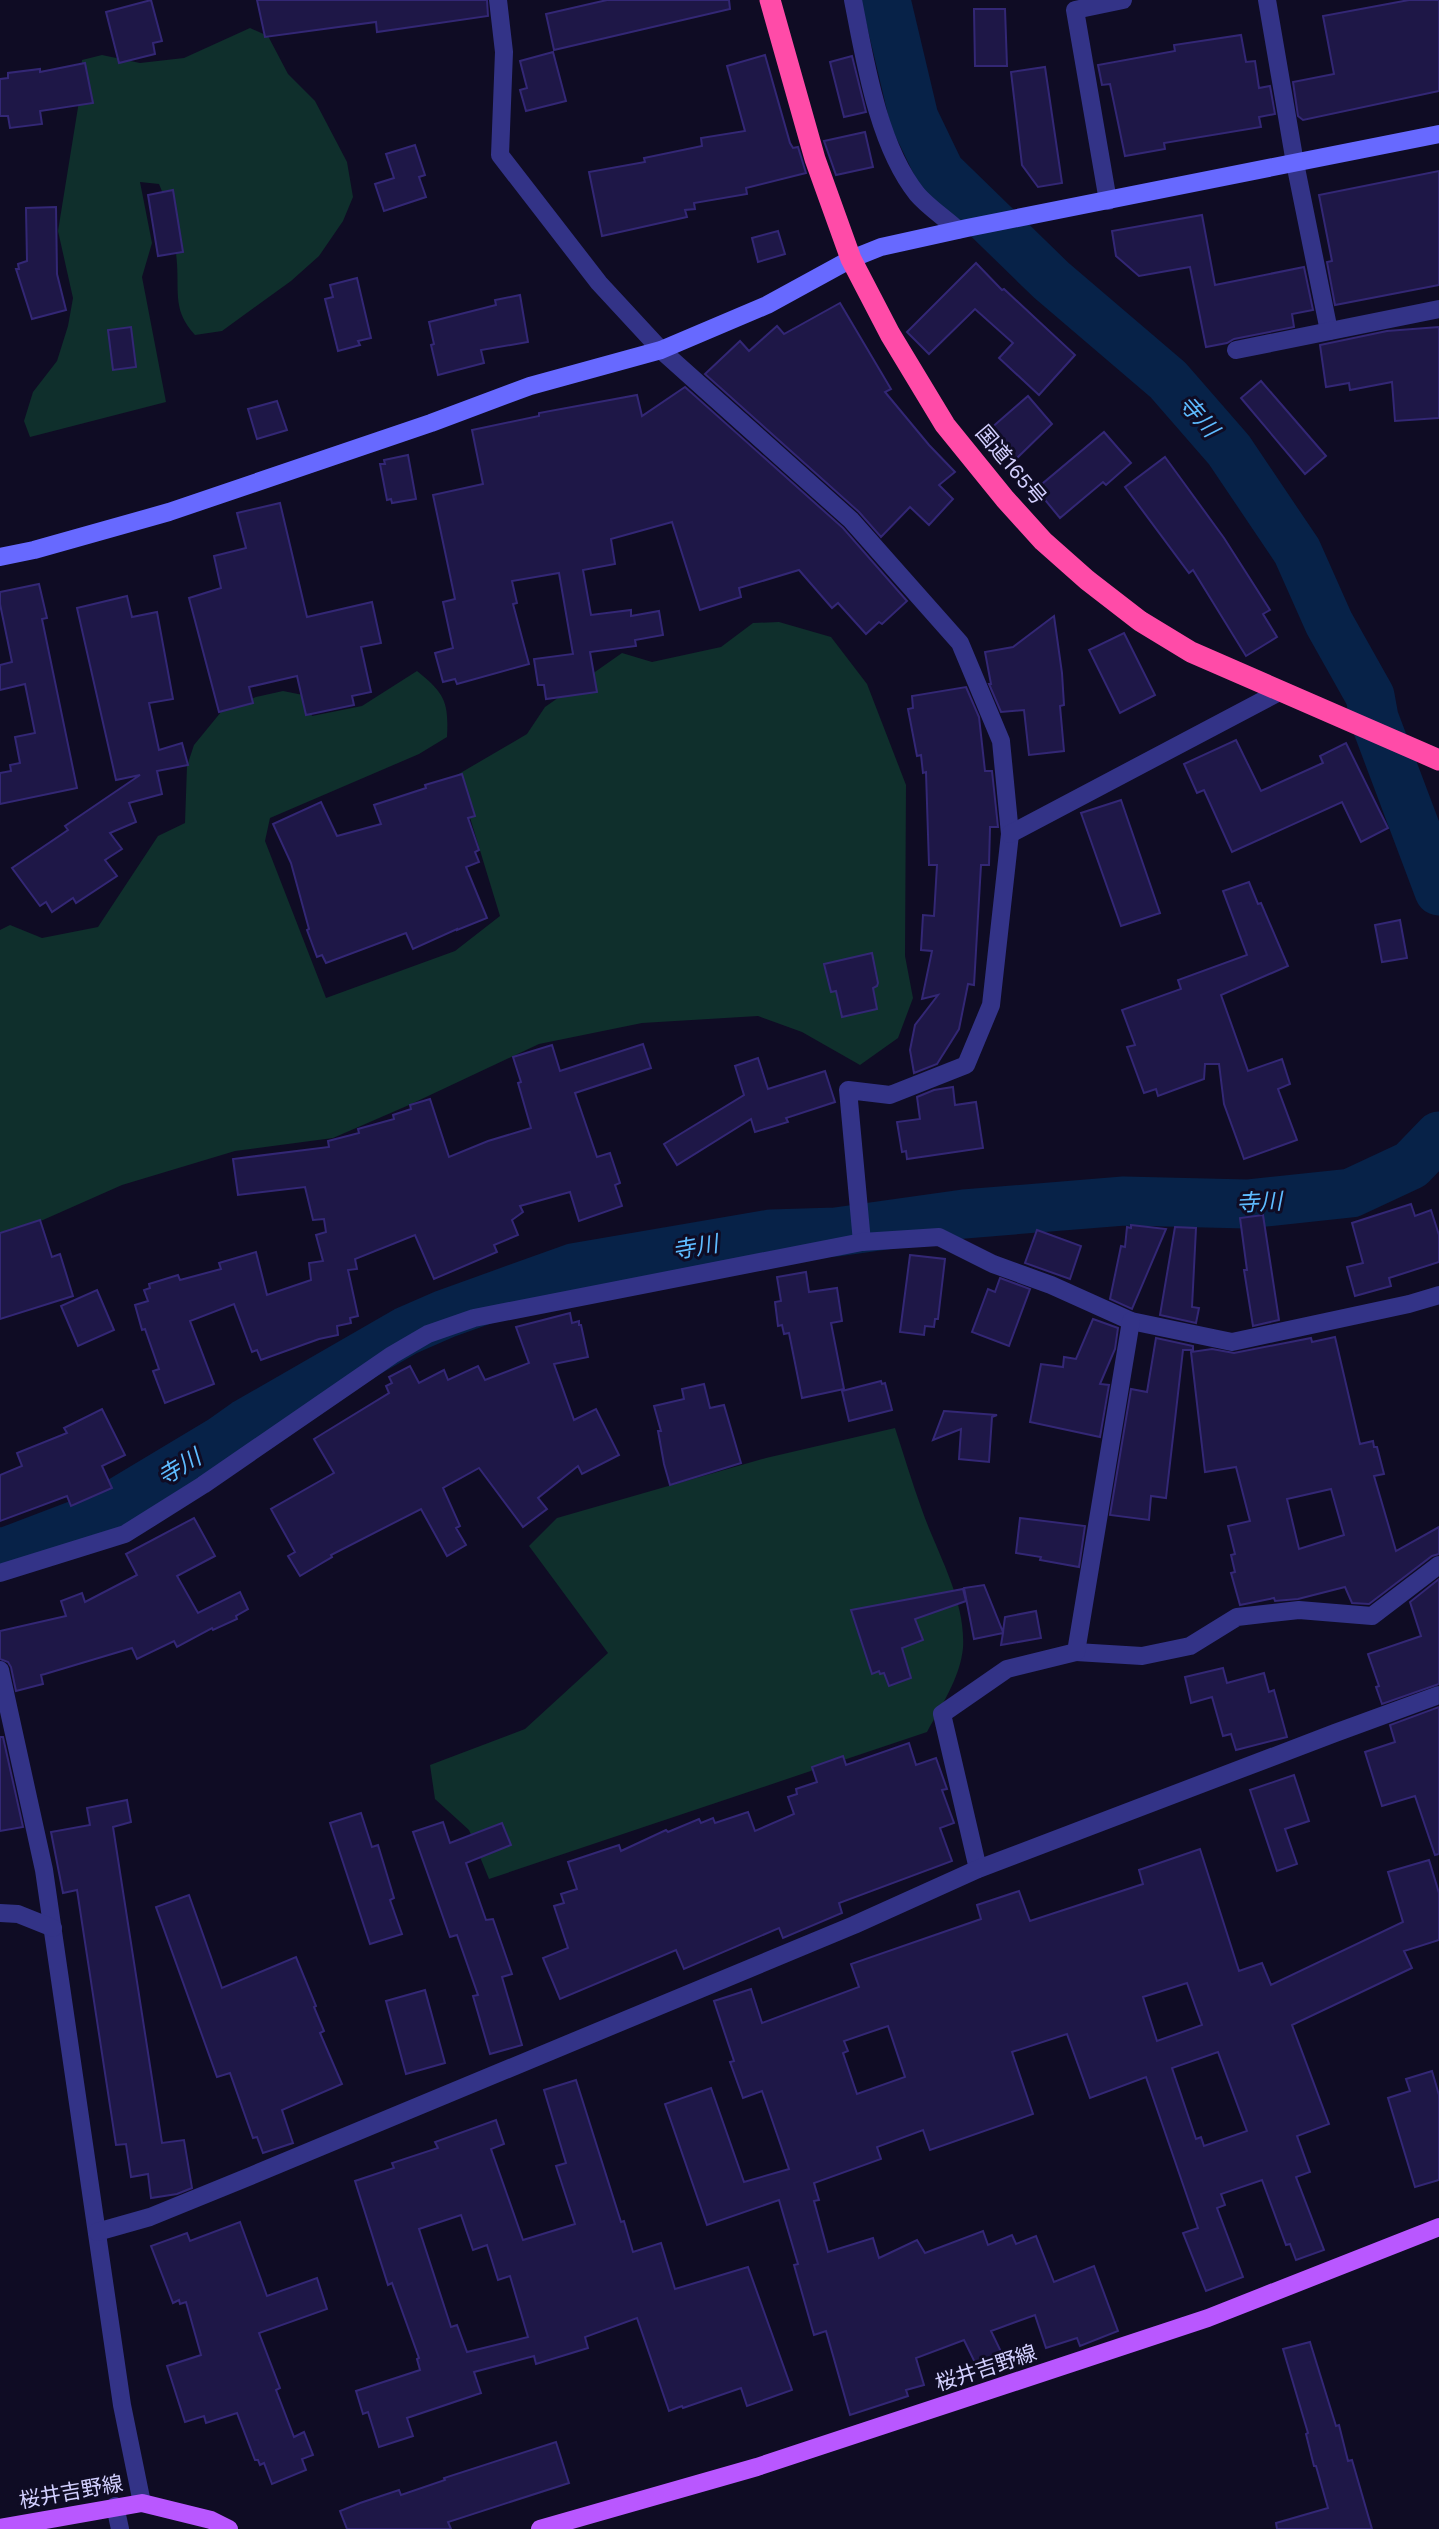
<svg xmlns="http://www.w3.org/2000/svg" width="1439" height="2529" font-family="'Work Sans','Noto Sans JP',sans-serif">
	<style>
		.green { fill: #0f2f2c }
		.lines { fill: none; stroke-linecap: round; stroke-linejoin: round }
		.river { stroke: #072248; stroke-width: 49 }
		.building { fill: #1e1747; stroke: #332775; stroke-width: 2; fill-rule: evenodd }
		.street { stroke: #333387; stroke-width: 18 }
		.secondary { stroke: #6769ff; stroke-width: 18 }
		.primary { stroke: #b957ff; stroke-width: 18 }
		.highway { stroke: #ff4ba8; stroke-width: 21 }
		.labels { text-anchor: middle; stroke-width: 6; stroke-linejoin: round; paint-order: stroke }
		.street-label { font-size: 21px; fill: #d3d0ff; stroke: #0f0c24 }
		.water-label { font-size: 23px; font-style: italic; fill: #5ebbff; stroke: #0f0c24 }
	</style>
	<rect width="100%" height="100%" fill="#0f0c24"/>
	<g class="green">
		<path d="M250,28L268,36L288,74L315,101L347,162L353,197L343,221L319,256L291,281L222,331L195,335C173,311 179,294 177,264C175,237 170,209 159,184L140,182L152,243L142,277L166,402L30,437L24,421L33,392L57,361L68,326L73,298L58,231L80,95L82,60L102,55L140,63L184,58Z"/>
		<path d="M779,622L831,637L867,684L906,785L905,956L913,998L898,1038L860,1065L802,1032L758,1016L642,1023L539,1044L409,1105L333,1138L235,1151L122,1185L0,1239V930L10,925L42,938L98,927L158,836L185,823L187,766L194,745L221,712L256,697L283,691L308,696L312,716L362,706L417,671C444,693 449,701 447,737L419,754L270,818L265,841L326,998L455,951L500,916L457,775L527,734L545,707L622,653L652,662L721,647L753,623Z"/>
		<path d="M895,1428C904,1455 912,1483 922,1510C937,1553 966,1600 963,1648C960,1678 941,1706 927,1732L489,1879L469,1830L435,1799L430,1765L525,1729L608,1653L529,1546L557,1518L766,1458Z"/>
	</g>
	<g class="lines">
		<g class="river">
			<path d="M886,0L914,118L940,172L1051,280L1168,380L1229,450L1297,551L1329,623L1370,696L1374,718L1439,891"/>
			<path d="M0,1552L8,1551L87,1521L222,1440L246,1423L406,1331L445,1314L573,1268L771,1234L836,1232L964,1214L1124,1201L1247,1204L1351,1193L1411,1165L1439,1136"/>
		</g>
	</g>
	<g class="building">
		<path d="M151,0L162,41L153,43L155,54L119,63L106,12Z"/>
		<path d="M257,0H487L488,16L377,32L376,22L265,37Z"/>
		<path d="M607,0H729L730,9L554,50L546,14Z"/>
		<path d="M1409,0H1439V91L1303,120L1298,116L1293,82L1334,74L1323,16Z"/>
		<path d="M974,9H1005L1007,66H975Z"/>
		<path d="M1241,35L1246,62L1255,61L1259,88L1270,86L1275,114L1259,117L1261,127L1164,143L1165,149L1125,156L1110,84L1102,85L1098,65L1175,51L1174,45Z"/>
		<path d="M553,52L566,101L526,111L520,90L527,88L520,61Z"/>
		<path d="M765,55L790,143L793,148L798,147L806,173L746,188L747,194L694,203L695,209L685,210L687,217L602,236L589,172L645,162L644,158L702,146L701,138L745,131L727,66Z"/>
		<path d="M852,56L866,112L844,117L830,62Z"/>
		<path d="M85,63L93,103L40,111L42,124L10,128L8,116H0V79L8,78V73L40,69V72Z"/>
		<path d="M1045,67L1062,183L1038,187L1022,165L1011,72Z"/>
		<path d="M865,132L873,167L836,175L824,141Z"/>
		<path d="M415,145L425,175L419,177L426,197L384,211L375,184L394,178L386,154Z"/>
		<path d="M1439,171V285L1335,305L1327,262L1332,261L1319,195Z"/>
		<path d="M173,190L183,252L158,256L148,195Z"/>
		<path d="M56,207L57,274L66,310L32,319L16,269H19L18,264L27,261L26,208Z"/>
		<path d="M1202,215L1215,285L1304,267L1313,310L1292,314L1294,327L1234,339L1227,343L1206,347L1190,267L1139,276L1116,256L1112,231Z"/>
		<path d="M778,231L785,254L758,262L752,238Z"/>
		<path d="M976,263L1002,290L1004,289L1075,355L1039,395L999,358L1013,343L975,309L929,354L907,332Z"/>
		<path d="M357,278L371,338L358,341L360,345L338,351L325,299L333,297L330,285Z"/>
		<path d="M520,295L528,342L481,350L484,363L438,375L431,345L434,344L429,322L496,305L495,300Z"/>
		<path d="M840,303L891,389L885,392L929,445L955,472L939,485L953,499L929,525L910,507L881,537L859,512L705,374L740,341L749,351L777,326L784,334Z"/>
		<path d="M131,327L136,367L113,370L108,330Z"/>
		<path d="M1439,327V418L1395,421L1392,382L1350,390L1349,383L1326,387L1320,345L1387,331Z"/>
		<path d="M1261,381L1326,456L1305,474L1241,398Z"/>
		<path d="M685,387L843,528L907,601L882,624L879,622L866,634L838,603L832,608L799,570L739,588L741,597L700,610L672,522L611,539L615,564L583,570L591,615L631,610V616L659,611L663,635L635,640L636,646L590,652L597,692L546,699L544,685H538L534,659L573,654L559,573L512,581L517,603L513,604L529,664L457,684L455,679L443,682L435,653L453,648L443,602L455,599L433,495L483,484L472,430L539,416V413L637,395L642,416Z"/>
		<path d="M1028,396L1052,424L1016,459L990,429Z"/>
		<path d="M277,401L287,430L257,439L248,409Z"/>
		<path d="M1104,432L1131,463L1106,485L1103,482L1060,518L1036,489Z"/>
		<path d="M408,455L416,499L392,503L391,499L387,500L380,464H385L384,460Z"/>
		<path d="M1165,457L1224,538L1270,610L1263,614L1277,637L1246,656L1193,570L1189,573L1125,487Z"/>
		<path d="M280,503L307,617L372,602L381,643L361,647L371,692L352,696L354,705L306,715L297,676L249,687L253,703L219,712L189,598L221,588L214,556L246,548L237,513Z"/>
		<path d="M39,584L47,618L42,619L77,788L0,804V773L11,771L10,765L20,763L15,737L35,733L25,684L0,690V665L12,662L0,604V592Z"/>
		<path d="M127,596L132,617L157,612L173,699L149,703L159,750L182,743L188,765L157,771L162,794L129,803L136,822L110,833L122,849L105,860L117,876L76,903L73,898L52,912L46,902L40,906L12,868L68,830L65,826L140,775L116,780L77,608Z"/>
		<path d="M1054,616L1062,673L1064,705L1060,706L1064,751L1029,755L1024,710L1001,712L989,684H991L985,652L1013,647Z"/>
		<path d="M1124,633L1155,695L1120,713L1089,650Z"/>
		<path d="M966,687L979,717L985,771H992L998,827H990L989,865H981L974,985L968,984L959,1029L937,1064L914,1073L910,1050L915,1025L938,995L922,999L932,951L921,950L923,915L934,916L937,865H929L926,772L923,773L921,755L917,756L908,709L913,708L912,696Z"/>
		<path d="M1236,740L1261,791L1323,763L1320,756L1346,743L1388,828L1361,842L1342,802L1232,852L1204,790L1197,793L1184,764Z"/>
		<path d="M462,774L475,816L468,818L479,850L475,852L479,862L466,867L487,918L457,930V929L413,949L406,933L326,963L322,955L317,957L307,930L309,929L291,863L273,824L321,802L337,836L381,824L374,805L426,788L425,785Z"/>
		<path d="M1121,800L1160,913L1121,926L1081,813Z"/>
		<path d="M1249,882L1258,904L1261,903L1288,966L1221,995L1248,1071L1282,1059L1290,1084L1278,1089L1297,1140L1244,1159L1224,1104L1219,1064H1205L1204,1079L1158,1096L1156,1089L1144,1093L1127,1047L1135,1045L1122,1010L1181,989L1178,980L1247,955L1223,891Z"/>
		<path d="M1400,920L1407,958L1382,962L1375,925Z"/>
		<path d="M872,953L878,983L877,986L873,988L877,1009L842,1017L836,991L831,992L824,964Z"/>
		<path d="M643,1044L651,1068L575,1093L597,1157L610,1153L620,1183L615,1185L622,1206L579,1221L570,1192L520,1206L523,1212L512,1220L518,1235L494,1245L497,1252L434,1279L415,1235L355,1259L357,1269L348,1270L358,1316L350,1318L351,1323L337,1326L338,1335L319,1339L261,1360L257,1350L252,1352L234,1304L190,1321L214,1384L165,1403L153,1371L159,1369L145,1329L142,1330L135,1305L148,1301L144,1290L150,1288L149,1284L178,1275L180,1280L221,1269L219,1263L256,1252L267,1295L311,1280L309,1263L323,1261L316,1235L326,1232L324,1219L313,1220L305,1187L238,1195L233,1159L329,1147L328,1141L359,1133L358,1129L394,1119L393,1115L411,1109L410,1105L430,1099L449,1157L488,1141L531,1128L518,1083L521,1082L513,1057L552,1045L560,1071Z"/>
		<path d="M758,1058L768,1089L825,1071L835,1102L786,1118L788,1122L755,1132L751,1119L677,1165L664,1144L744,1095L735,1066Z"/>
		<path d="M953,1087L955,1105L976,1102L983,1148L907,1159L906,1151L902,1152L897,1122L920,1119L917,1097L934,1090Z"/>
		<path d="M1411,1204L1415,1216L1431,1210L1439,1235V1262L1389,1278L1391,1286L1355,1296L1347,1267L1363,1263L1352,1223Z"/>
		<path d="M1263,1215L1279,1320L1253,1326L1244,1270H1247L1240,1218Z"/>
		<path d="M40,1220L52,1257L60,1254L73,1296L0,1319V1233Z"/>
		<path d="M1131,1225L1166,1229L1132,1309L1110,1299L1120,1251L1121,1246L1125,1247L1127,1227L1131,1228Z"/>
		<path d="M1175,1227L1196,1228L1192,1307L1199,1308L1196,1323L1160,1315Z"/>
		<path d="M1037,1230L1081,1246L1070,1279L1025,1263Z"/>
		<path d="M910,1255L945,1259L938,1319H935L934,1327L925,1326L924,1335L900,1332Z"/>
		<path d="M806,1272L809,1292L837,1288L842,1321L831,1323L844,1389L802,1398L789,1333L784,1334L782,1325L778,1326L775,1302L781,1301L777,1277Z"/>
		<path d="M1000,1278L1030,1289L1009,1346L972,1332L988,1289L995,1292Z"/>
		<path d="M97,1290L114,1330L78,1346L61,1306Z"/>
		<path d="M570,1313L572,1323L579,1321V1325H581L588,1357L554,1364L574,1420L596,1409L619,1455L582,1474L578,1466L538,1498L547,1509L523,1527L479,1468L443,1488L460,1526L456,1528L466,1545L447,1556L421,1509L331,1555L332,1557L300,1576L288,1556L295,1552L271,1509L334,1473L314,1439L389,1393L386,1386L392,1383L389,1377L410,1366L419,1383L444,1370L448,1380L478,1366L485,1380L529,1363L516,1327Z"/>
		<path d="M1093,1319L1118,1328L1115,1349L1100,1384L1109,1385L1100,1437L1030,1422L1041,1364L1063,1367L1064,1357L1076,1359Z"/>
		<path d="M1335,1337L1360,1444L1373,1441L1374,1447H1377L1384,1474L1374,1476L1396,1551L1439,1527V1554L1432,1556L1369,1604L1352,1603L1345,1587L1298,1599L1275,1601L1274,1598L1240,1605L1231,1573L1235,1572L1231,1555L1235,1554L1228,1526L1250,1521L1236,1467L1205,1472L1191,1352L1212,1349L1234,1353L1311,1338L1312,1342ZM1331,1489L1344,1535L1299,1549L1287,1499Z"/>
		<path d="M1156,1338L1193,1346V1350H1183L1166,1498L1151,1496L1149,1520L1110,1515L1131,1389L1147,1392Z"/>
		<path d="M881,1381L882,1384L885,1383L892,1410L849,1421L842,1391Z"/>
		<path d="M704,1384L710,1408L724,1405L741,1463L670,1485L664,1464L658,1431H661L654,1406L684,1399L682,1389Z"/>
		<path d="M102,1409L125,1455L102,1466L112,1488L71,1506L67,1496L0,1521V1475L22,1466L17,1453L67,1433L64,1428Z"/>
		<path d="M944,1411L997,1415L992,1417L989,1462L959,1459L961,1429L933,1440Z"/>
		<path d="M194,1518L215,1556L177,1576L198,1613L240,1592L248,1609L236,1616L237,1619L213,1630L212,1628L177,1647L174,1641L137,1659L132,1648L45,1674L41,1675L43,1684L16,1691L11,1667L8,1662L0,1659V1631L66,1616L61,1601L82,1593L85,1602L137,1575L126,1554Z"/>
		<path d="M1020,1518L1085,1526L1079,1567L1040,1560L1041,1557L1016,1553Z"/>
		<path d="M1439,1579V1684L1382,1704L1376,1687L1379,1686L1368,1654L1421,1636L1410,1602Z"/>
		<path d="M984,1585L1003,1632L1005,1617L1036,1611L1041,1638L1001,1645L1003,1633L974,1639L964,1588Z"/>
		<path d="M963,1589L966,1601L915,1619L923,1640L902,1648L911,1678L889,1686L884,1673L880,1674L879,1671L872,1674L851,1610Z"/>
		<path d="M1223,1668L1227,1683L1264,1673L1269,1692L1274,1690L1287,1737L1236,1750L1231,1734L1223,1736L1212,1697L1191,1703L1185,1677Z"/>
		<path d="M1439,1707V1854L1435,1855L1415,1796L1382,1806L1365,1752L1395,1742L1390,1725Z"/>
		<path d="M0,1737H3L23,1827L0,1831Z"/>
		<path d="M909,1743L916,1765L936,1758L947,1789L942,1790L954,1823L940,1828L952,1861L839,1903L842,1913L783,1938L779,1928L684,1969L676,1950L560,1999L543,1958L568,1948L554,1906L564,1903L561,1894L577,1889L568,1862L619,1845L621,1851L666,1830L668,1832L699,1819L701,1823L713,1818L715,1823L748,1812L755,1831L794,1814L788,1797L797,1794L796,1789L817,1782L812,1767L843,1756L846,1765Z"/>
		<path d="M1294,1775L1309,1821L1285,1829L1297,1864L1277,1871L1250,1790Z"/>
		<path d="M127,1800L131,1822L113,1827L162,2143L184,2140L192,2188L177,2194L151,2198L148,2174L131,2177L126,2144L116,2145L77,1890L63,1893L51,1832L90,1825L87,1808Z"/>
		<path d="M361,1813L372,1847L378,1845L394,1898L390,1900L402,1934L370,1944L330,1823Z"/>
		<path d="M443,1822L450,1843L502,1823L511,1845L466,1863L486,1920L493,1919L512,1974L502,1977L522,2045L490,2054L473,1996L478,1995L457,1935L450,1937L413,1832Z"/>
		<path d="M1200,1849L1239,1971L1262,1963L1271,1985L1403,1922L1388,1872L1429,1860L1439,1893V1940L1404,1951L1412,1968L1292,2025L1329,2124L1297,2136L1310,2172L1296,2177L1324,2250L1296,2260L1290,2244L1286,2245L1262,2180L1221,2194L1225,2205L1217,2208L1243,2277L1206,2291L1183,2233L1198,2228L1146,2077L1090,2098L1067,2034L1012,2052L1033,2114L930,2150L923,2130L877,2147L881,2159L814,2183L819,2200L814,2201L828,2252L873,2238L879,2258L917,2240L925,2253L983,2231L988,2245L1012,2235L1016,2244L1036,2236L1054,2282L1094,2266L1118,2331L1080,2346L1077,2338L1046,2348L1035,2315L991,2331L1006,2362L981,2375L964,2340L916,2358L924,2385L906,2390L908,2396L850,2415L826,2331L814,2335L794,2265L798,2264L779,2200L707,2225L665,2104L711,2088L744,2182L789,2169L762,2091L743,2098L730,2062L734,2061L714,2001L751,1989L762,2023L859,1987L851,1964L981,1919L977,1905L1019,1891L1030,1921L1143,1884L1139,1870ZM1187,1983L1202,2025L1157,2041L1143,1997ZM888,2026L905,2077L857,2094L843,2053L848,2051L844,2041ZM1218,2052L1247,2131L1204,2146L1201,2137L1196,2139L1172,2068Z"/>
		<path d="M189,1895L222,1988L296,1957L316,2006L314,2007L324,2031L320,2033L342,2084L282,2110L293,2143L263,2153L257,2137L253,2138L230,2073L217,2077L156,1907Z"/>
		<path d="M425,1990L445,2063L406,2074L386,2001Z"/>
		<path d="M1432,2071L1439,2095V2180L1415,2187L1388,2098L1410,2091L1406,2079Z"/>
		<path d="M576,2080L621,2222L624,2221L633,2252L661,2243L675,2289L748,2267L792,2390L747,2406L741,2388L683,2408L682,2406L669,2411L637,2318L585,2337L588,2348L536,2364L534,2356L474,2372L481,2393L407,2418L413,2436L379,2447L368,2412L363,2414L356,2391L420,2370L417,2359L419,2358L392,2283L388,2285L355,2181L394,2168L392,2163L438,2148L435,2142L496,2120L504,2144L491,2149L523,2240L575,2224L556,2166L566,2163L544,2090ZM461,2215L473,2250L487,2245L498,2280L510,2276L528,2337L467,2352L457,2325L451,2327L419,2229Z"/>
		<path d="M240,2222L267,2296L317,2278L327,2309L259,2333L280,2388L276,2390L294,2437L304,2432L313,2455L302,2459L306,2470L272,2484L264,2463L260,2465L258,2460H255L237,2413L206,2423L204,2416L185,2422L167,2366L201,2355L186,2302L180,2304L179,2300L173,2303L151,2246L187,2233L190,2241Z"/>
		<path d="M1310,2342L1336,2426L1339,2425L1348,2461L1352,2460L1372,2529H1277L1276,2523L1328,2508L1316,2466H1314L1306,2434L1308,2433L1283,2349Z"/>
		<path d="M556,2442L569,2483L448,2522L451,2529H347L340,2511L360,2503L399,2490L401,2495L445,2480L444,2478Z"/>
	</g>
	<g class="lines">
		<g class="street">
			<path d="M498,0L504,52L500,155L599,283L661,350L851,520L960,643L1001,741L1010,834L991,1005L966,1065L890,1095L848,1090L862,1242"/>
			<path d="M853,0C865,61 878,145 917,194C928,207 945,218 958,230"/>
			<path d="M1267,0L1295,163L1329,331"/>
			<path d="M1108,201L1075,10L1123,0"/>
			<path d="M1236,350L1439,309"/>
			<path d="M1010,834L1281,691"/>
			<path d="M0,1573L125,1534L203,1485L392,1355L428,1334L474,1318L862,1242L939,1237L993,1264L1051,1285L1131,1321L1232,1342L1409,1304L1439,1295"/>
			<path d="M1076,1652L1142,1656L1190,1646L1237,1617L1299,1610L1372,1616L1439,1565"/>
			<path d="M0,1670L44,1870L122,2405L142,2503"/>
			<path d="M978,1869L942,1714L1007,1669L1076,1652L1131,1321"/>
			<path d="M0,1913L18,1914L53,1928"/>
			<path d="M97,2232L150,2217L253,2175L854,1925L978,1869L1335,1733L1439,1695"/>
			<path d="M115,2506L120,2529"/>
		</g>
		<path class="secondary" d="M0,557L34,550L169,512L431,423L530,386L661,350L767,305L851,259L881,247L967,228L1439,134"/>
		<g class="primary">
			<path d="M0,2528L142,2503L211,2520L229,2529"/>
			<path d="M540,2529L757,2467L1208,2318L1439,2227"/>
		</g>
		<path class="highway" d="M770,0L815,159L851,259L890,334L945,425L1005,499L1043,541L1087,580L1140,621L1191,652L1439,760"/>
	</g>
	<g class="labels">
		<g class="street-label">
			<text transform="translate(1011 465) rotate(50)" y="7">国道165号</text>
			<text transform="translate(986 2368) rotate(-18)" y="7">桜井吉野線</text>
			<text transform="translate(71 2492) rotate(-10)" y="7">桜井吉野線</text>
		</g>
		<g class="water-label">
			<text transform="translate(1199 416) rotate(49)" y="8">寺川</text>
			<text transform="translate(1259 1202) rotate(-3)" y="8">寺川</text>
			<text transform="translate(695 1247) rotate(-10)" y="8">寺川</text>
			<text transform="translate(179 1467) rotate(-31)" y="8">寺川</text>
		</g>
	</g>
</svg>
